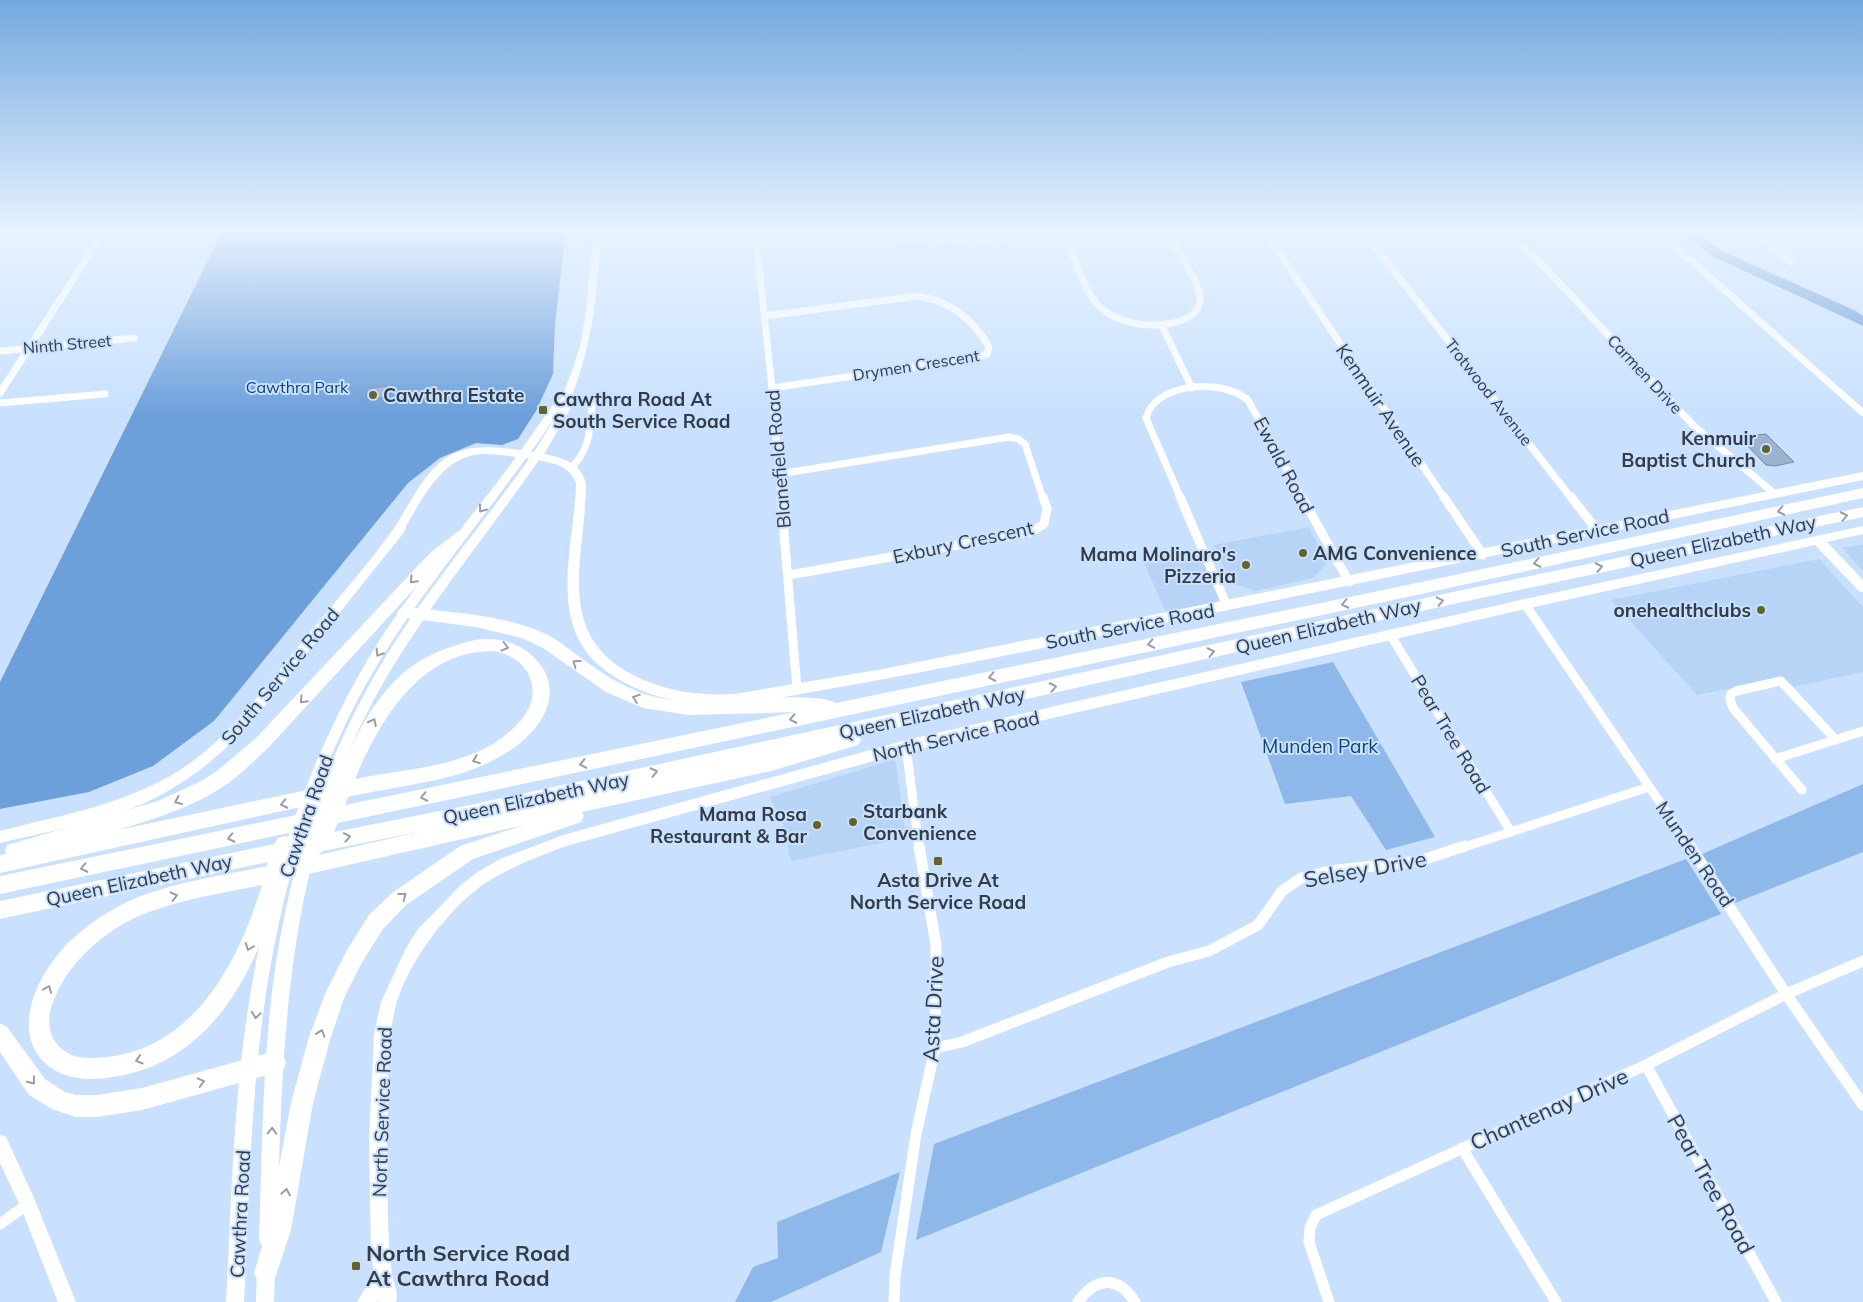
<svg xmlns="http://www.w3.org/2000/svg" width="1863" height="1302" font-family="Mulish,sans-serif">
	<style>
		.built { fill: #b7d4f6 }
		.green { fill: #8fb8ea }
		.forest { fill: #6da0db }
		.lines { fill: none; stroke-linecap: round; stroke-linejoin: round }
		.river { fill: #6597d2; fill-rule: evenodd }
		.building { fill: #9cb3cf; stroke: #748aa4 }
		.street-far2 { stroke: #fff; stroke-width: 7 }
		.street-far1 { stroke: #fff; stroke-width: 9 }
		.street { stroke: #fff; stroke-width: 11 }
		.secondary { fill: #fff; fill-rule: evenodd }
		.highway { fill: #fff; fill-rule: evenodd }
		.oneway { stroke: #999ea3 }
		.poi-dot { fill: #66612d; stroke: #c9e1fe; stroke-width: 2 }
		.labels { text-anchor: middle; stroke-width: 4; stroke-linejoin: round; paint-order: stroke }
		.far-street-label { font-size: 16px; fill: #333c47; stroke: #c9e1fe }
		.far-park-label { font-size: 16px; fill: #0c4278; stroke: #c9e1fe }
		.poi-label { font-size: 19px; font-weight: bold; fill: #333c47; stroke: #c9e1fe; text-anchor: start }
		.street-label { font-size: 19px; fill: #333c47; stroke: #c9e1fe }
		.park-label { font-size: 19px; fill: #0c4278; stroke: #c9e1fe }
		.near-street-label { font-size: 22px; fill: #333c47; stroke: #c9e1fe }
		.near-poi-label { font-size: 22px; font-weight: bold; fill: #333c47; stroke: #c9e1fe; text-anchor: start }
	</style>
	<rect width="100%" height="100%" fill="#c9e1fe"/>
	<g class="built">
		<path d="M1309,527L1327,563L1313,578L1255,591L1230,583L1214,545Z"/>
		<path d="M1863,544V571L1842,548Z"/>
		<path d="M1199,551L1225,605L1166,613L1142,558Z"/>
		<path d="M1819,559L1863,607V672L1794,687L1782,678L1697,695L1611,600Z"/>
		<path d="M893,760L896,764L906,838L792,861L789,854L787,833L770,797Z"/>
	</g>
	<g class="green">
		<path d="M1333,662L1435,837L1386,850L1351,796L1285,804L1241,682Z"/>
		<path d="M1863,784V852L1735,903L1702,854Z"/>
		<path d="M1686,859L1721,914L916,1240L934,1144Z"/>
		<path d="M900,1172L881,1252L771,1302H735L753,1267L778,1258L777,1222Z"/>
	</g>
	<path class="forest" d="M223,230H566L555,324L553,374L536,411L518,439L502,445L476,443L440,458L408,483L214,721L153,766L89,792L0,809V682Z"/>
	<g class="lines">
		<path class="river" d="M1679,230H1693L1720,250L1856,311L1863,316V326L1712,256Z"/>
	</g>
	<g class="building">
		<path d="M386,386V397L367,400V389Z"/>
		<path d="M1766,434L1794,462L1775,466L1766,465L1739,437Z"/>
	</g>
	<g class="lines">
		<g class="street-far2">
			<path d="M755,230L772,388L781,499"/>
			<path d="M865,230L867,236L874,239L924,238L961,242L986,241L1076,230"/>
			<path d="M1063,230C1073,253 1082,288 1099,306C1107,314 1118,319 1129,322C1147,328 1201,327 1200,298C1200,282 1174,246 1166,230"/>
			<path d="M1264,230L1445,499"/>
			<path d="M1362,230L1572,499"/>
			<path d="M1497,230L1521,245L1534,256L1695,427L1775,494"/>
			<path d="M1753,230L1791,262"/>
			<path d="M0,237L88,230"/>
			<path d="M1677,248L1863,413"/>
			<path d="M765,316L918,296C951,301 973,319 989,347L987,354L975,358L772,388"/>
			<path d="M1162,326L1192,388"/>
			<path d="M0,351L134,338"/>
			<path d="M0,393L105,230"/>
			<path d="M0,403L105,394"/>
			<path d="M571,468C590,450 590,429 592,405"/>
			<path d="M779,474L1009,437L1018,439L1025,444L1043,499"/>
			<path d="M1181,499L1146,418C1155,382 1223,378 1248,400L1303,499"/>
		</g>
		<g class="street-far1">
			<path d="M781,497L797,689"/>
			<path d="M1180,497L1227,606"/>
			<path d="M1302,497L1349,582"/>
			<path d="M1444,497L1483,555"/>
			<path d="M1571,497L1597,530"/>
			<path d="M789,575L1031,532L1044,524L1047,509L1043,497"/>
			<path d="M1525,604L1691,848"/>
			<path d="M1391,636L1511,832"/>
			<path d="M906,746L919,848"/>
			<path d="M1775,759L1863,731"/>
			<path d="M1802,790L1733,708L1730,699L1731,694L1736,691L1781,681L1836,740"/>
			<path d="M1461,848L1649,787"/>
		</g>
		<g class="street">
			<path d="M1690,846L1786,994L1863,1105"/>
			<path d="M935,1048L962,1042L1168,962L1209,951L1258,925L1282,891L1301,878L1329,871L1419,861L1465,846"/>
			<path d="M1646,1065L1776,1302"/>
			<path d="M1462,1148L1556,1302"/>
			<path d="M0,1224L28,1204"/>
			<path d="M894,1302L895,1276L916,1134L935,1048L936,945L919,846"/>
			<path d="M1078,1302C1096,1277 1118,1275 1135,1302"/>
			<path d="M1329,1302L1309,1242L1310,1228L1316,1215L1646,1065L1786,994L1863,961"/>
		</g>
		<g class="secondary">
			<path d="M593,230H601C597,295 594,340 570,401L571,408L544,454C563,458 580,462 586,483C586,556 552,633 633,675C664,691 699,696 734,694L883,669L1863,472V480C1604,533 1346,586 1087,639C999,657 911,675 823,690C787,696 749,706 712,705C674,704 630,691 601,667C546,622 575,543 576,483C570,466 555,464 539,460C485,538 423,611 377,694C283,865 282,1051 277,1240L274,1246L268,1249L262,1246L259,1240C263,1131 262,1019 285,913C301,835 329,758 367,689C412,606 475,535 529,459L526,458C474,531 414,600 369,679C310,783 277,904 262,1023C250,1115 249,1209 244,1302H226C231,1209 233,1114 246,1022C263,900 299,781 360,673C403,596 464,528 516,457C502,455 484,452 470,456C439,464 421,501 406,526L405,531C373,571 340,612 308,652C260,713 224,763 153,799C106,822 50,831 0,843V831C70,813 146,801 203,753C241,721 271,680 303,641C331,606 362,572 389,535C407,511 419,478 444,459C467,443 495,447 521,450L552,406L561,399L573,368L581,342L586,310ZM560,410L534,452H531Z"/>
			<path d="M1863,526V534L1827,542L1863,580V592L1859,591L1815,545L1525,609L906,752L563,847C537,857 511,867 487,882C450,906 408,962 396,1005C389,1032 389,1059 388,1087C387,1132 387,1176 388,1220C389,1238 389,1255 392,1273C393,1284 399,1291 396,1302H378V1300L377,1302H357L374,1274L371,1251L369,1140L374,1034L381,1002L406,948L418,929L461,885L476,873L500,859L563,835L906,740L1525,599Z"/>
			<path d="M0,1134L6,1137L34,1198L76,1302H58L21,1208L0,1163Z"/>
			<path d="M266,1259L273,1261L275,1268L274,1302H256L257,1268L259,1261Z"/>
		</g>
		<g class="highway">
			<path d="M1863,488V498L1393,600L338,823L334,832L470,805L1467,589L1863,507V517L1467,601L859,736L861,740L858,745L771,771L582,812L584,816L581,822L473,859L406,905L383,929L361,964L344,998L330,1040L313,1103L291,1230L274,1281L266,1285L258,1281L254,1273L267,1230L291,1103L308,1040L325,994L347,950L369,915L392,893L460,846L524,825L282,880C257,968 214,1062 113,1077C90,1081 63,1080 45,1063C9,1028 40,971 69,942C85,927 104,913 125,903C163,884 224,875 267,866L268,862L0,919V901L274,844L278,838L285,836L293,840L311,836L317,827L0,894V876L325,809L328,801L0,873V855L6,854L5,851L7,845L158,801L203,780L217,771L256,738L430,553L457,532L462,531L467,532L469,536L440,561L268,748C254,761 240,775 224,786C193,807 154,819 118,830L335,784C351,746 368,706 399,677C414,662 434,652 454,646C465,642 476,639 487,639C521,638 558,667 548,704C542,726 521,745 501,756C455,783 398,785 348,797L345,805L795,712L689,715L643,708L606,692L543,648L522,638L476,627L399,617L397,613L399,609L405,607C453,613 506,614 550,636C561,642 571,651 581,658C607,677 633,694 666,699C700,704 816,690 836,703L1393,588ZM494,651C510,654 527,664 531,681C535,696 531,708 521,720C481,768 411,767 355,779C380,720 420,650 494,651ZM423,831L318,855L323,851ZM308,854L313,856L287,862L288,858ZM262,885C240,957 198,1043 114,1056C99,1058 79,1061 66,1052C49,1041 46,1023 52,1005C65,965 105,929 144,914C181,899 223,893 262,885Z"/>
			<path d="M0,1023L7,1027L45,1079L65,1092L76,1095H97L142,1088L275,1051L283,1054L286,1062L283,1070L275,1073L142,1110L97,1117H76L52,1109L29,1095L0,1052Z"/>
		</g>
	</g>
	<defs><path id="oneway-chevron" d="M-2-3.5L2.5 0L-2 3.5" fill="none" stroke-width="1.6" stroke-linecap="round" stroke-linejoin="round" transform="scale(1.25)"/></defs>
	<g class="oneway">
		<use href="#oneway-chevron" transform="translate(482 509) rotate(126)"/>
		<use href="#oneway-chevron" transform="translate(1781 511) rotate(168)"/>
		<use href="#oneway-chevron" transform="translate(1844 516) rotate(-12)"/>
		<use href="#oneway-chevron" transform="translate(1537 563) rotate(168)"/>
		<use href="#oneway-chevron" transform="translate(1599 567) rotate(-12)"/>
		<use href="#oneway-chevron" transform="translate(413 580) rotate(133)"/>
		<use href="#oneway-chevron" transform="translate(1440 601) rotate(-13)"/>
		<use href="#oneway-chevron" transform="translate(1345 604) rotate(168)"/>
		<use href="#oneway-chevron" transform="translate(1151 644) rotate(168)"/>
		<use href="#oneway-chevron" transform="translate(505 647) rotate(14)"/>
		<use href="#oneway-chevron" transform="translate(1211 652) rotate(-12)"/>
		<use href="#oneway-chevron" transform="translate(379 653) rotate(122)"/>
		<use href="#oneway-chevron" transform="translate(576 663) rotate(-144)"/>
		<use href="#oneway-chevron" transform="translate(992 677) rotate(168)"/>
		<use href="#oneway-chevron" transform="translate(1053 687) rotate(-12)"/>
		<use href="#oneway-chevron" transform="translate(636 698) rotate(-160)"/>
		<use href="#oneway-chevron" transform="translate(303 700) rotate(133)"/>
		<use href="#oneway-chevron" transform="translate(793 719) rotate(168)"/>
		<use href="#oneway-chevron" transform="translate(373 722) rotate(-63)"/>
		<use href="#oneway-chevron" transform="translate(476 760) rotate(159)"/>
		<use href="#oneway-chevron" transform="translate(583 764) rotate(168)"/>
		<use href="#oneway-chevron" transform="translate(654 772) rotate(-12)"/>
		<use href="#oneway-chevron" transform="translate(424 797) rotate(168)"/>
		<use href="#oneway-chevron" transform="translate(178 801) rotate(156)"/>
		<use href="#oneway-chevron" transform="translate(284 804) rotate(168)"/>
		<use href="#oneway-chevron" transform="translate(347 837) rotate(-11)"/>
		<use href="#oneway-chevron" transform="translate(231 838) rotate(168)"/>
		<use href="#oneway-chevron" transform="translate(84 868) rotate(168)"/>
		<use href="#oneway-chevron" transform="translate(174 896) rotate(-14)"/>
		<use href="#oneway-chevron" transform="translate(403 896) rotate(-38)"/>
		<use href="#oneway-chevron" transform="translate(249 947) rotate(111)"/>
		<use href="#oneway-chevron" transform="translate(48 989) rotate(-67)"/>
		<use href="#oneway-chevron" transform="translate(256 1015) rotate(98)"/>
		<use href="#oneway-chevron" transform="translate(321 1033) rotate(-71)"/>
		<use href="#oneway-chevron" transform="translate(139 1060) rotate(163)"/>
		<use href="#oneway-chevron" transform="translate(32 1081) rotate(52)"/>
		<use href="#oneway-chevron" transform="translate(201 1082) rotate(-15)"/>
		<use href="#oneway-chevron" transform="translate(272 1131) rotate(-88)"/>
		<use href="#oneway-chevron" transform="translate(286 1192) rotate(-80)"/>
	</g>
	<linearGradient id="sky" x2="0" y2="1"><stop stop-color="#73a8df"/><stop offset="0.56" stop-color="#e7f2ff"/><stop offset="1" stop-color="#e7f2ff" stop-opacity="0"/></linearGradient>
	<rect width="1863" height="413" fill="url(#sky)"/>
	<g class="poi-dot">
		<circle cx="373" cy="395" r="5"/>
		<rect x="538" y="405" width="10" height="10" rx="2.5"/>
		<circle cx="1766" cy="449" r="5"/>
		<circle cx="1303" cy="553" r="5"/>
		<circle cx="1246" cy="565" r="5"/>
		<circle cx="1761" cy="610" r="5"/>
		<circle cx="853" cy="822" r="5"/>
		<circle cx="817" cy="825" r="5"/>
		<rect x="933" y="856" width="10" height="10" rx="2.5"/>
		<rect x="351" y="1261" width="10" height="10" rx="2.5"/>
	</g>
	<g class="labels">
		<g class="far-street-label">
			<text transform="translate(67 344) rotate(-5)" y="6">Ninth Street</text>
			<text transform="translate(916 365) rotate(-9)" y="6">Drymen Crescent</text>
			<text transform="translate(1645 374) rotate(47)" y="6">Carmen Drive</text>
			<text transform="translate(1489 392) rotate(52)" y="6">Trotwood Avenue</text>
		</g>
		<g class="far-park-label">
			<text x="297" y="393">Cawthra Park</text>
		</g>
		<g class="poi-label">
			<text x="383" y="402">Cawthra Estate</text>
			<text x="553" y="406">Cawthra Road At<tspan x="553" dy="22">South Service Road</tspan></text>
			<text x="1756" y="445" text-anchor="end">Kenmuir<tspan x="1756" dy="22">Baptist Church</tspan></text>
			<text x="1313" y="560">AMG Convenience</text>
			<text x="1236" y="561" text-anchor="end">Mama Molinaro's<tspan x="1236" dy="22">Pizzeria</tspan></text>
			<text x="1751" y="617" text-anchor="end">onehealthclubs</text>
			<text x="863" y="818">Starbank<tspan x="863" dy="22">Convenience</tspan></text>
			<text x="807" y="821" text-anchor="end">Mama Rosa<tspan x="807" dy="22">Restaurant &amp; Bar</tspan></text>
			<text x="938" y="887" text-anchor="middle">Asta Drive At<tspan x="938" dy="22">North Service Road</tspan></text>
		</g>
		<g class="street-label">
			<text transform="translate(1381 405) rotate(56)" y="7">Kenmuir Avenue</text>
			<text transform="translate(778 459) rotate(-95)" y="7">Blanefield Road</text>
			<text transform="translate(1284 465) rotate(62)" y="7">Ewald Road</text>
			<text transform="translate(1585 533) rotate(-12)" y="7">South Service Road</text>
			<text transform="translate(1723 541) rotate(-12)" y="7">Queen Elizabeth Way</text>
			<text transform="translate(963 542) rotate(-12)" y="7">Exbury Crescent</text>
			<text transform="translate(1130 626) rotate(-11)" y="7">South Service Road</text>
			<text transform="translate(1328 626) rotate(-13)" y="7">Queen Elizabeth Way</text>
			<text transform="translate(280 676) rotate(-50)" y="7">South Service Road</text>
			<text transform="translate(932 713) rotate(-12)" y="7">Queen Elizabeth Way</text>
			<text transform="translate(1451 734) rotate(59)" y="7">Pear Tree Road</text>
			<text transform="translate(956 736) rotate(-13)" y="7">North Service Road</text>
			<text transform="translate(536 798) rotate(-12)" y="7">Queen Elizabeth Way</text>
			<text transform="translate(306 816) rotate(-71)" y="7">Cawthra Road</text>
			<text transform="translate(1695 854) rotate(56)" y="7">Munden Road</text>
			<text transform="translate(139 880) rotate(-12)" y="7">Queen Elizabeth Way</text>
			<text transform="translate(382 1112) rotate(-88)" y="7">North Service Road</text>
			<text transform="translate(240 1214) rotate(-87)" y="7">Cawthra Road</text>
		</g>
		<g class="park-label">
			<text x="1320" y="753">Munden Park</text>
		</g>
		<g class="near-street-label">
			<text transform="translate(1365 869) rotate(-10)" y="8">Selsey Drive</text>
			<text transform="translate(933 1009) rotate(-87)" y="8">Asta Drive</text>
			<text transform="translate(1549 1109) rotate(-24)" y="8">Chantenay Drive</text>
			<text transform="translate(1711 1184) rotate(61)" y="8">Pear Tree Road</text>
		</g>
		<g class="near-poi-label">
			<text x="366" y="1261">North Service Road<tspan x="366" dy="25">At Cawthra Road</tspan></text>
		</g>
	</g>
</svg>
